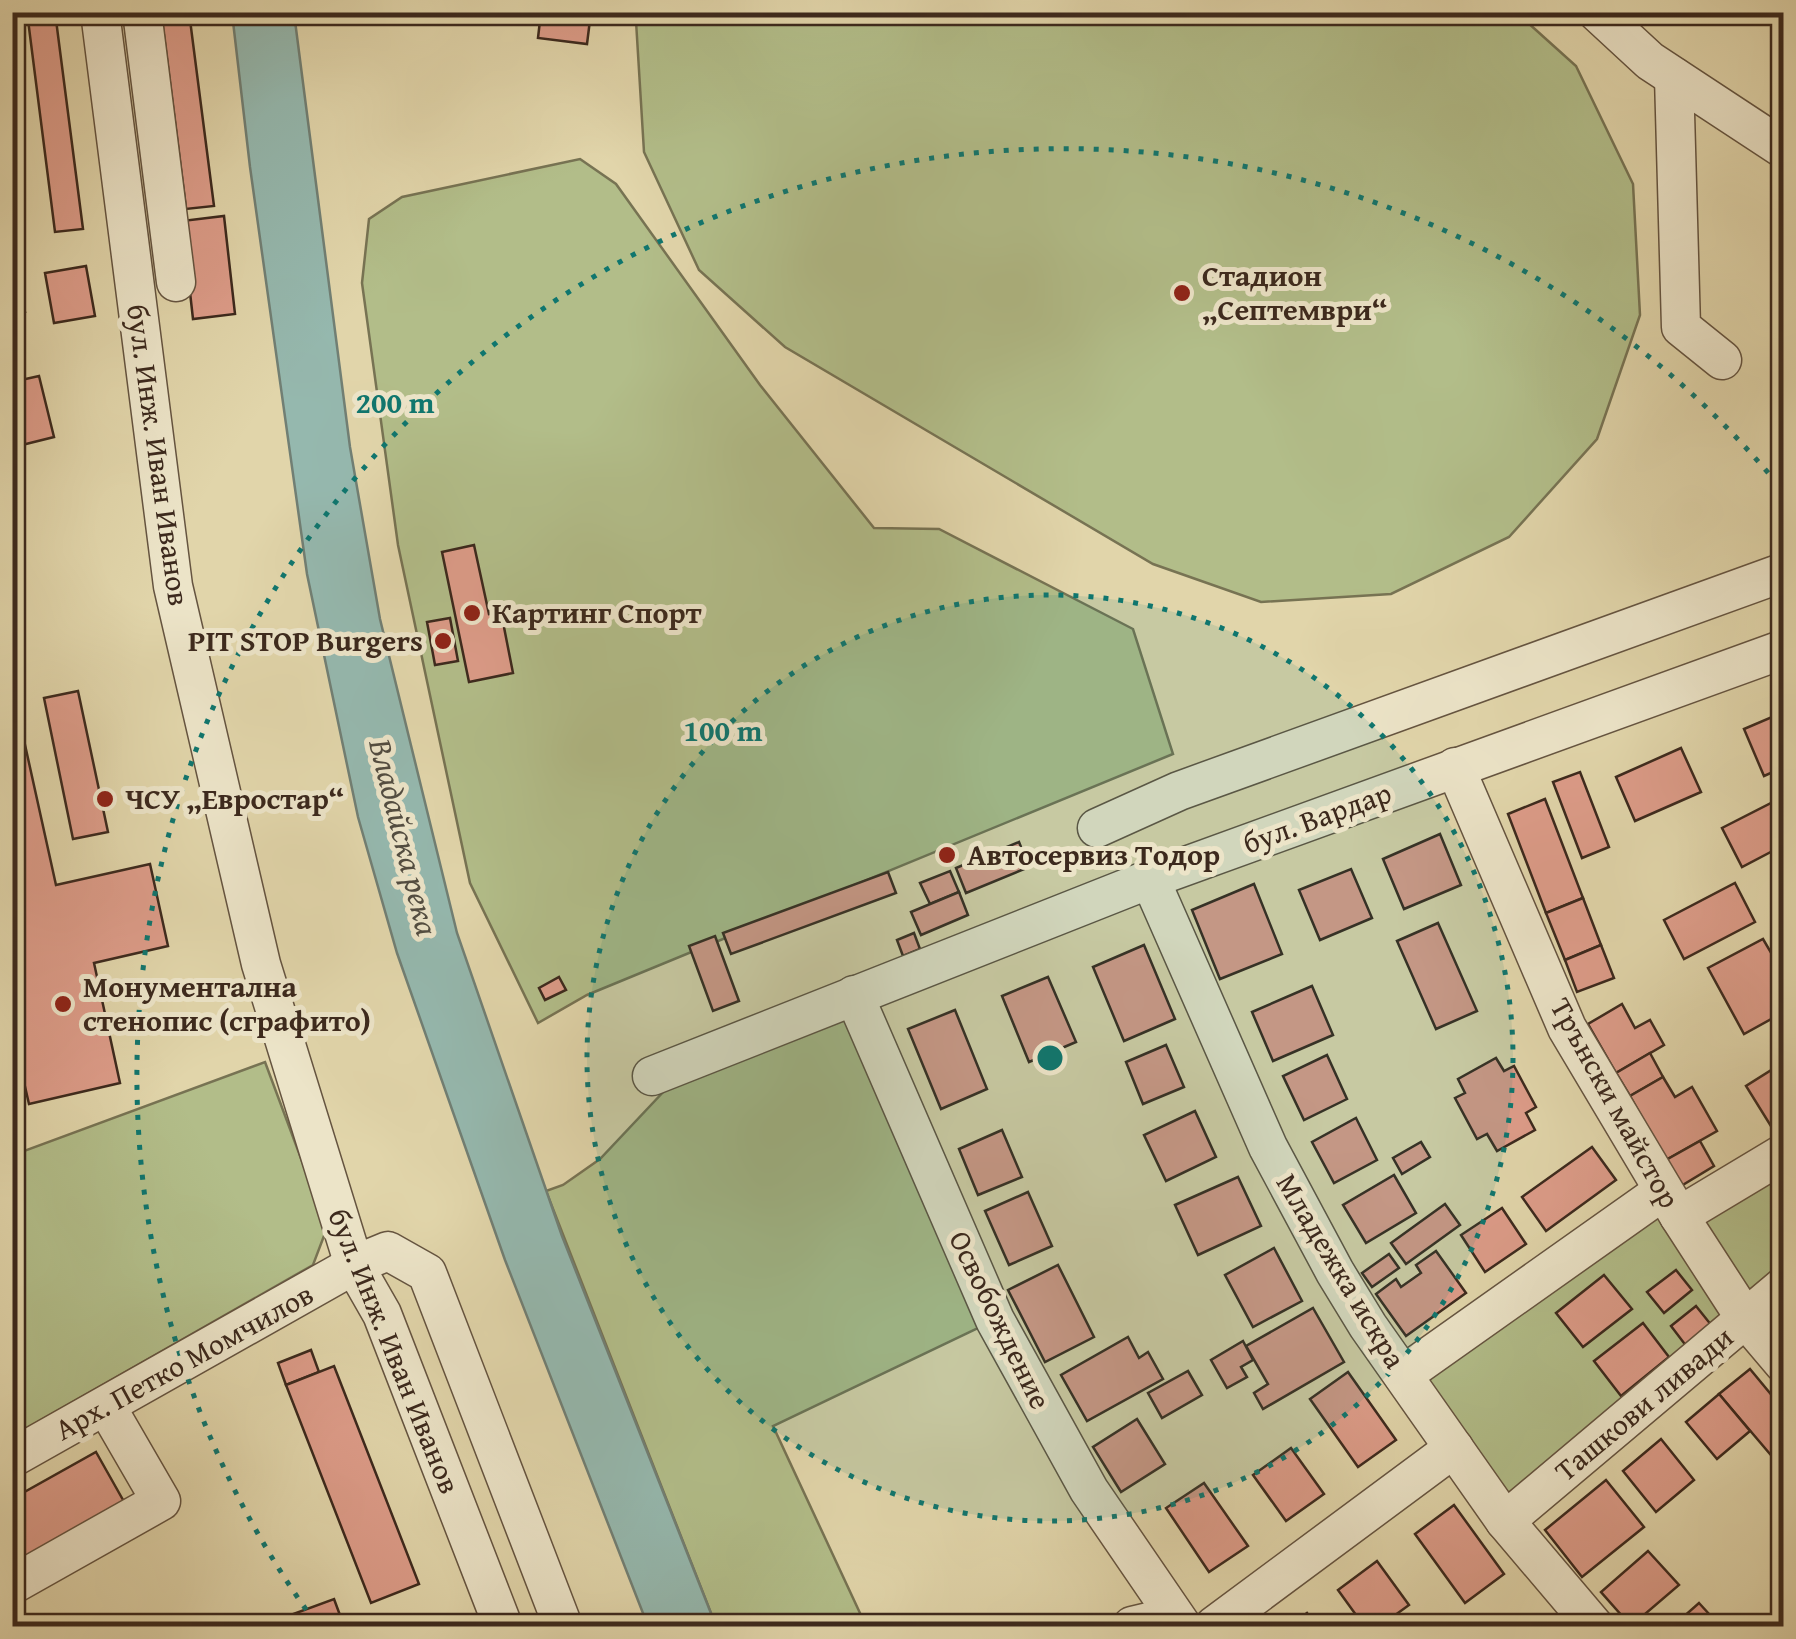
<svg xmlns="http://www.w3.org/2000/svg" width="1796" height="1639" font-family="'Gentium Book Plus',serif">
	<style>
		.green { fill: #b2bd89; stroke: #777353; stroke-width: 2.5 }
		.water { fill: #95b8ae; stroke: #717f74; stroke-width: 2.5 }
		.building { fill: #dd9c89; stroke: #3c291d; stroke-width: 2.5 }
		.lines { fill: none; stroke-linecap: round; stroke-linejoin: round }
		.minor-casing { stroke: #655440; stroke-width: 41 }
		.minor { stroke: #ece4c8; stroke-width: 38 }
		.ring { fill: none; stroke: #0f766e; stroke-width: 5; stroke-dasharray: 5 10 }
		.poi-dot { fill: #8f2418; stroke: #ece4c8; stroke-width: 4 }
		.labels { text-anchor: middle; stroke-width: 10; stroke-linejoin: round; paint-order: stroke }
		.poi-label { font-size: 30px; font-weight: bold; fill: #3c291d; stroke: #ece4c8; text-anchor: start }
		.street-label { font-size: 30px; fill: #3c291d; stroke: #ece4c8 }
		.water-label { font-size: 32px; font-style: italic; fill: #524d41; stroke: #ece4c8 }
		.centre { fill: #0f766e; stroke: #ece4c8; stroke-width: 5 }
		.ring-label { font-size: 30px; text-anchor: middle; font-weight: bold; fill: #0f766e; stroke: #ece4c8; stroke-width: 10; stroke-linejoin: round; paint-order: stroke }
	</style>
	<rect width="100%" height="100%" fill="#e1d5aa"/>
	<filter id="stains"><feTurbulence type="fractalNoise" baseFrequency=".002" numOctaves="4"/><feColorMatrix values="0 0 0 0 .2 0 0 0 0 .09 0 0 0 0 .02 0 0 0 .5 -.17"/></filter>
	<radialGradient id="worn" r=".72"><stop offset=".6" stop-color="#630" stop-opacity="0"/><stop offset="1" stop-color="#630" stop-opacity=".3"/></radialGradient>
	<g class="green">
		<path d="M639,13H1517L1576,66L1633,184L1640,315L1597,439L1509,537L1391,594L1261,602L1153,564L785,347L699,270L644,152L636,21Z"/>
		<path d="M580,159L616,184L760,385L874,528L939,529L1133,629L1173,754L587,995L538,1023L470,883L398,545L362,283L369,219L402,197Z"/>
		<path d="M849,1013L995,1320L773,1426L866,1626H716L546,1191L563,1185L600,1159L667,1088Z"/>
		<path d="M265,1062L327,1228L313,1265L13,1436V1155Z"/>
		<path d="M1783,1155V1281L1745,1313L1685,1217Z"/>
		<path d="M1663,1191L1745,1318L1505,1521L1403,1375Z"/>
	</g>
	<path class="water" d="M232,13H294L350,447L380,619L457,933L562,1236L716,1626H648L505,1260L397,953L358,817L307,574L250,167Z"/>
	<g class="building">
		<path d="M27,12H55L83,229L55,232Z"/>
		<path d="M161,12H189L214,206L186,209Z"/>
		<path d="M541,12H591L587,44L538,38Z"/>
		<path d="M224,216L235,314L193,319L182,221Z"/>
		<path d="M14,257L25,312L12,315V258Z"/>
		<path d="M86,266L95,316L54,323L45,273Z"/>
		<path d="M39,376L54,437L18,446L12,423V382Z"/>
		<path d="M474,545L489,614L501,612L513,673L469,682L442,552Z"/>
		<path d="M450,618L458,661L435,665L427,622Z"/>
		<path d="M12,686L56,885L150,864L168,946L94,963L120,1083L29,1104L12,1030Z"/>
		<path d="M78,691L108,832L73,839L44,698Z"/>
		<path d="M1784,712V767L1764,776L1744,729Z"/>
		<path d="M1681,748L1701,792L1635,821L1616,777Z"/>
		<path d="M1580,772L1609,847L1582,858L1553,782Z"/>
		<path d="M1545,799L1583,898L1546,913L1508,814Z"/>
		<path d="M1779,799L1784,808V845L1742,867L1722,828Z"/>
		<path d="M1440,834L1461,885L1404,909L1383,859Z"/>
		<path d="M1019,842L1029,867L966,893L956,868Z"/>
		<path d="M1351,869L1372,918L1320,940L1299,890Z"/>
		<path d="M950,871L959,892L930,904L920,883Z"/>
		<path d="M888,872L896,893L731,954L723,933Z"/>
		<path d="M1735,883L1755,922L1684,959L1664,920Z"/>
		<path d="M1254,884L1282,954L1220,979L1192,910Z"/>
		<path d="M959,892L968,915L921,935L911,912Z"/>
		<path d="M1583,898L1601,945L1565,960L1546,913Z"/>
		<path d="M1438,923L1477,1011L1436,1029L1397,941Z"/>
		<path d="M914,933L920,949L903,956L897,940Z"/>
		<path d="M715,936L739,1001L713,1011L689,946Z"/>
		<path d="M1763,939L1784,975V1012L1744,1034L1708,968Z"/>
		<path d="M1144,945L1175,1019L1124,1041L1093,967Z"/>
		<path d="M1601,945L1614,978L1577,992L1565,960Z"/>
		<path d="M559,977L566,990L545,1000L539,988Z"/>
		<path d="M1048,977L1076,1042L1029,1062L1002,996Z"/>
		<path d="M1312,986L1333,1035L1273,1061L1252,1012Z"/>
		<path d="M1622,1004L1635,1028L1650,1020L1664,1045L1616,1073L1588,1024Z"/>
		<path d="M955,1010L987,1089L941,1109L908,1029Z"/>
		<path d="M1166,1045L1184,1087L1143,1104L1126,1062Z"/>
		<path d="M1650,1053L1663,1077L1630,1096L1616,1073Z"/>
		<path d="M1327,1055L1347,1099L1304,1120L1283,1076Z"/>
		<path d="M1496,1058L1504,1071L1514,1066L1536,1107L1526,1113L1535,1130L1497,1151L1487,1134L1477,1139L1455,1098L1465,1093L1458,1079Z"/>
		<path d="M1784,1062V1125L1774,1131L1746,1086Z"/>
		<path d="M1663,1077L1675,1097L1692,1087L1717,1131L1666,1160L1630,1096Z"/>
		<path d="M1195,1111L1216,1157L1166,1181L1144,1135Z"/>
		<path d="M1356,1118L1377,1160L1334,1183L1312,1142Z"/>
		<path d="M1002,1130L1022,1177L978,1195L959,1149Z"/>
		<path d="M1700,1141L1714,1166L1681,1186L1666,1160Z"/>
		<path d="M1421,1142L1430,1157L1402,1174L1393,1158Z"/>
		<path d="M1592,1147L1616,1180L1546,1231L1522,1197Z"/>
		<path d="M1394,1175L1416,1213L1366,1243L1343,1205Z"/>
		<path d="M1238,1177L1261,1226L1198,1255L1175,1205Z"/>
		<path d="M1028,1192L1052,1246L1009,1265L985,1211Z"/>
		<path d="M1445,1204L1460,1225L1406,1264L1391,1243Z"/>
		<path d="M1502,1208L1526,1244L1485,1272L1461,1235Z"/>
		<path d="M1274,1248L1302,1301L1253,1327L1225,1275Z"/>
		<path d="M1436,1251L1466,1293L1406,1336L1376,1294L1396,1279L1401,1287L1421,1273L1416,1265Z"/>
		<path d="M1389,1254L1399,1268L1372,1287L1362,1273Z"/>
		<path d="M1058,1265L1094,1337L1045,1362L1008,1290Z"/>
		<path d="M1676,1270L1692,1290L1664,1313L1647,1292Z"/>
		<path d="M1604,1275L1632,1309L1583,1347L1556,1313Z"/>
		<path d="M1696,1306L1712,1326L1687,1347L1671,1326Z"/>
		<path d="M1313,1308L1344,1362L1263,1409L1254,1393L1268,1384L1246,1346Z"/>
		<path d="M1643,1323L1669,1357L1621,1396L1594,1361Z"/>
		<path d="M1128,1337L1139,1358L1148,1352L1163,1379L1087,1421L1061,1375Z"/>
		<path d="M1243,1341L1253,1360L1241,1367L1247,1377L1227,1388L1211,1360Z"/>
		<path d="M311,1350L319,1372L286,1385L278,1363Z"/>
		<path d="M334,1366L419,1584L371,1603L286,1385Z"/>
		<path d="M1750,1369L1784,1410V1443L1770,1454L1719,1394Z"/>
		<path d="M1188,1371L1202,1395L1162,1418L1148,1393Z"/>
		<path d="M1348,1372L1396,1440L1358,1467L1310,1399Z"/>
		<path d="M1719,1394L1750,1431L1717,1459L1686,1422Z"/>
		<path d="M1137,1419L1165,1464L1121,1492L1093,1447Z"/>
		<path d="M1661,1439L1694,1480L1656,1512L1623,1471Z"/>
		<path d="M1291,1448L1324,1494L1286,1521L1253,1475Z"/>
		<path d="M96,1452L127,1507L12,1572V1499Z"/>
		<path d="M1784,1478V1501L1772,1489Z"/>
		<path d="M1606,1480L1644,1527L1582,1577L1545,1530Z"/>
		<path d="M1204,1483L1248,1546L1209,1572L1166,1508Z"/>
		<path d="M1454,1505L1504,1574L1465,1603L1415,1534Z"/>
		<path d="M1648,1551L1679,1585L1631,1626L1601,1592Z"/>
		<path d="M1377,1561L1409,1605L1380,1626H1364L1338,1590Z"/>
		<path d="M334,1599L344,1626H280L277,1620Z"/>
		<path d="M1699,1603L1720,1626H1673Z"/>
		<path d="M1307,1613L1317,1626H1289Z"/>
		<path d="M1512,1615L1522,1626H1498Z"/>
	</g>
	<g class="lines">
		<defs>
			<g id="minor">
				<path d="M100,12L173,586L261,964L354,1265L382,1314L503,1626"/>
				<path d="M142,12L176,282"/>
				<path d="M1597,12L1650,61L1784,149"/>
				<path d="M1674,77L1681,327L1722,360"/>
				<path d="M1455,767L1567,1028L1679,1216L1745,1318L1784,1364"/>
				<path d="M1097,828L1179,791L1784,572"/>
				<path d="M1150,879L1268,1147L1335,1272L1368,1326L1505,1521L1594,1626"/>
				<path d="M854,995L995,1320L1089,1490L1182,1626"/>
				<path d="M652,1076L1150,879L1784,649"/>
				<path d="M1679,1216L1784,1153"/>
				<path d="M1403,1375L1663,1191"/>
				<path d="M12,1458L354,1265L388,1251L427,1273L563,1626"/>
				<path d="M1505,1521L1784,1286"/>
				<path d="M12,1585L161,1501L106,1406"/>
				<path d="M1132,1626L1174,1616"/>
				<path d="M1214,1626L1454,1448"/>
			</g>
		</defs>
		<use href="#minor" class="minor-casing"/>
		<use href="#minor" class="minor"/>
	</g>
	<circle cx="1050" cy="1058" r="463" fill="#0f766e" fill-opacity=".12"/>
	<g class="ring">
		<circle cx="1050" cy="1058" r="463"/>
		<path d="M315 1622A927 927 0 0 1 1780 487"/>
	</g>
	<g class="poi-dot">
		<circle cx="1182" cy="293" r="10"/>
		<circle cx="472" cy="613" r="10"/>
		<circle cx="443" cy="641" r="10"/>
		<circle cx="105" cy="799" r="10"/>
		<circle cx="947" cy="855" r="10"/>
		<circle cx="63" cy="1004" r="10"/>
	</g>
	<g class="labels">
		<g class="poi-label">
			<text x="1202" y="286">Стадион<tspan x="1202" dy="34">„Септември“</tspan></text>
			<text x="492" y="623">Картинг Спорт</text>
			<text x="423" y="651" text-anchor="end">PIT STOP Burgers</text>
			<text x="125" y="809">ЧСУ „Евростар“</text>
			<text x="967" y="865">Автосервиз Тодор</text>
			<text x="83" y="997">Монументална<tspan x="83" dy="34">стенопис (сграфито)</tspan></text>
		</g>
		<g class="street-label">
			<text transform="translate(158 455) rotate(82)" y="10">бул. Инж. Иван Иванов</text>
			<text transform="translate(1317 818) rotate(-20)" y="10">бул. Вардар</text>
			<text transform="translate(1615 1103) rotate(61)" y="10">Трънски майстор</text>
			<text transform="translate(1341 1271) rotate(59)" y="10">Младежка искра</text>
			<text transform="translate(1000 1320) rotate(64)" y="10">Освобождение</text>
			<text transform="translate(394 1351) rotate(68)" y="10">бул. Инж. Иван Иванов</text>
			<text transform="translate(184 1362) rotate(-29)" y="10">Арх. Петко Момчилов</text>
			<text transform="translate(1644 1404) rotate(-40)" y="10">Ташкови ливади</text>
		</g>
		<g class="water-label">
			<text transform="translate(404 837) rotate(76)" y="11">Владайска река</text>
		</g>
	</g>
	<circle cx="1050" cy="1058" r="15" class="centre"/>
	<g class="ring-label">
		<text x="395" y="413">200 m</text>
		<text x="723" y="741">100 m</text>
	</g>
	<rect width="1796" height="1639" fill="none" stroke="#e1d5aa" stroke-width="50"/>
	<rect x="15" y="15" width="1766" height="1609" fill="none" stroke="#3c291d" stroke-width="5"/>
	<rect x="25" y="25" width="1746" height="1589" fill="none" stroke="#3c291d" stroke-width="2.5"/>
	<rect width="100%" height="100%" filter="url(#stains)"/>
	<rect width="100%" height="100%" fill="url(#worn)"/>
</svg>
